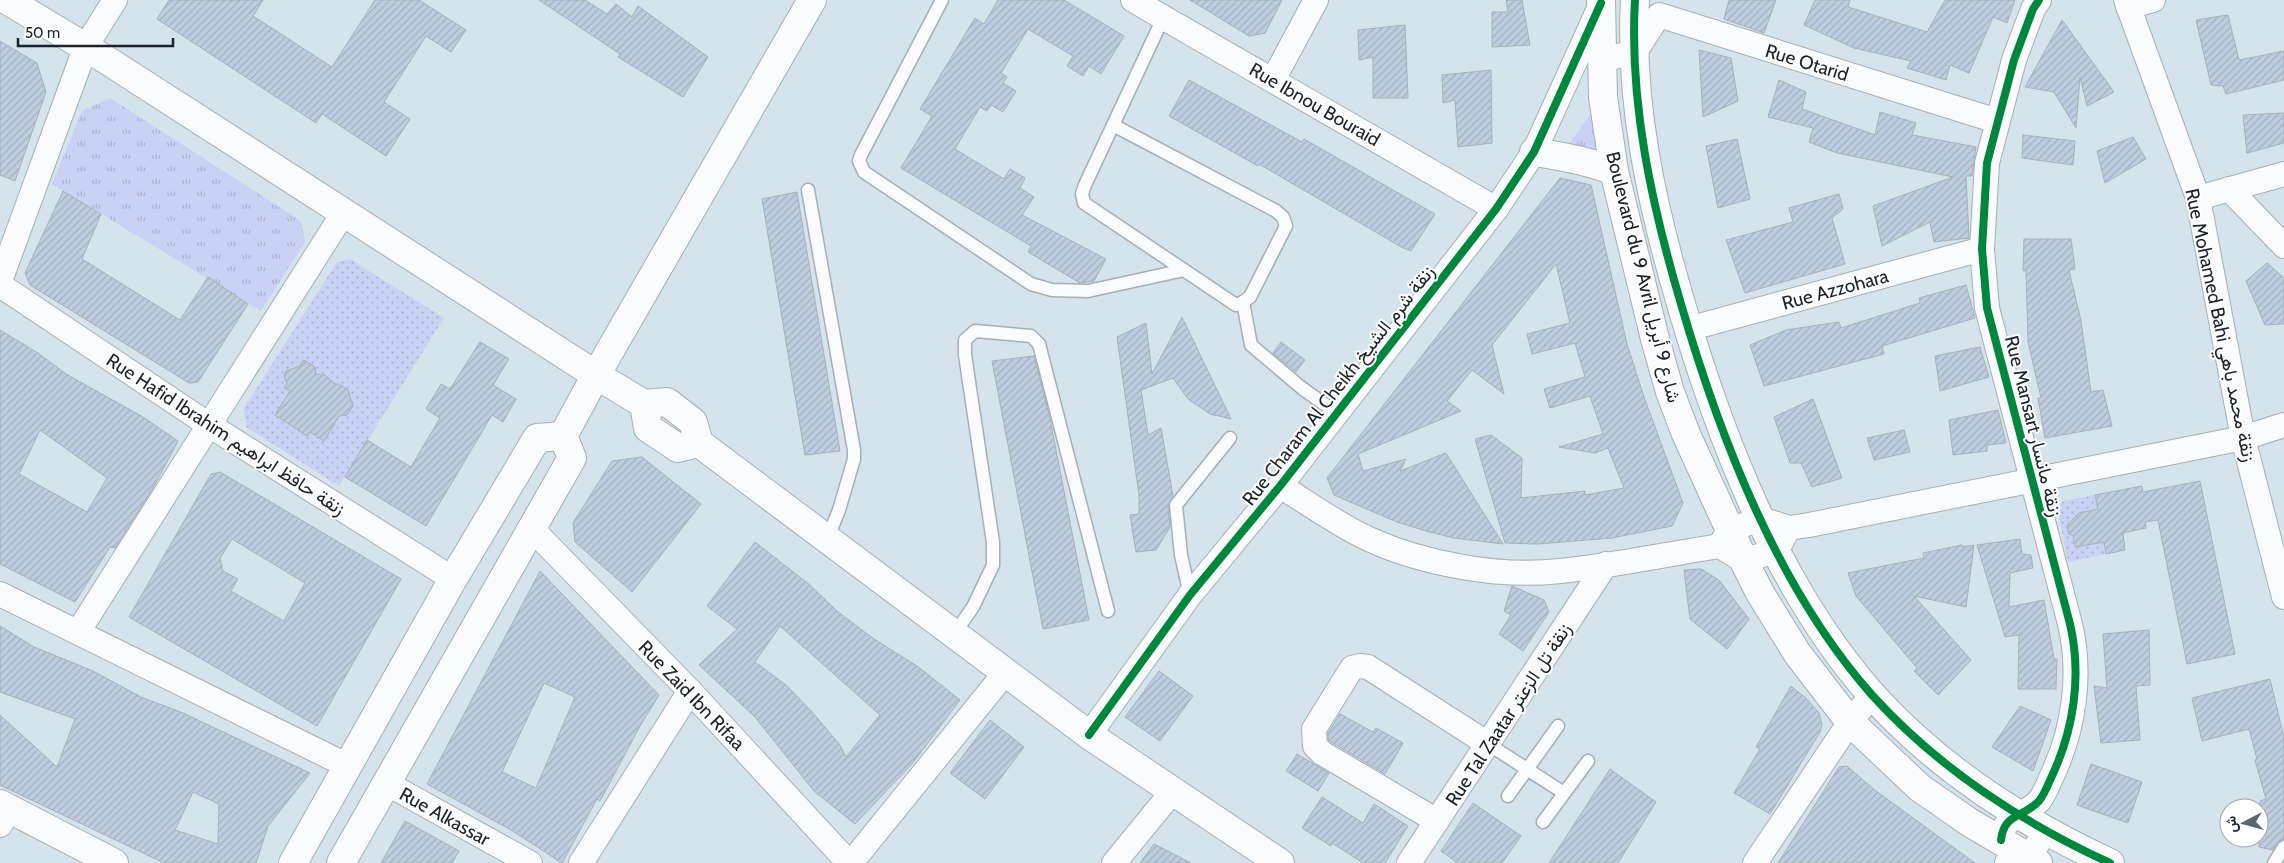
<svg xmlns="http://www.w3.org/2000/svg" width="2284" height="863" font-family="Cabin,Vazirmatn,sans-serif">
	<style>
		.grass { fill: url(#grass-tufts) }
		.park { fill: url(#park-dots); fill-rule: evenodd }
		.building { fill: url(#building-hatch); stroke: #a7b0b8; fill-rule: evenodd }
		.lines { fill: none; stroke-linecap: round; stroke-linejoin: round }
		.service-casing { stroke: #a4afb6; stroke-width: 15 }
		.minor-casing { stroke: #a4afb6; stroke-width: 26 }
		.tertiary-casing { stroke: #a4afb6; stroke-width: 30 }
		.secondary-casing { stroke: #a4afb6; stroke-width: 30 }
		.primary-casing { stroke: #a4afb6; stroke-width: 30 }
		.service { stroke: #f9fbfc; stroke-width: 12 }
		.minor { stroke: #f9fbfc; stroke-width: 24 }
		.tertiary { stroke: #f9fbfc; stroke-width: 28 }
		.secondary { stroke: #f9fbfc; stroke-width: 28 }
		.primary { stroke: #f9fbfc; stroke-width: 28 }
		.cycleway-casing { stroke: #fff; stroke-width: 11 }
		.cycleway { stroke: #00873e; stroke-width: 8 }
		.labels { text-anchor: middle; stroke-width: 4; stroke-linejoin: round; paint-order: stroke }
		.street-label { font-size: 19px; fill: #1a232a; stroke: #fff }
	</style>
	<defs>
		<pattern id="grass-tufts" width="24" height="20" patternUnits="userSpaceOnUse" patternTransform="scale(1.25)"><rect width="24" height="20" fill="#c9d1f4"/><path d="M3 7l-1-3M5 7V3M7 7l1-3M15 17l-1-3M17 17v-4M19 17l1-3" fill="none" stroke="#acb3d1"/></pattern>
		<pattern id="park-dots" width="8" height="8" patternUnits="userSpaceOnUse" patternTransform="scale(1.25)"><rect width="8" height="8" fill="#c9d1f4"/><path d="M2 2h.1M6 6h.1" fill="none" stroke="#acb3d1" stroke-width="1.8" stroke-linecap="round"/></pattern>
		<pattern id="building-hatch" width="6" height="6" patternUnits="userSpaceOnUse" patternTransform="scale(1.25)"><rect width="6" height="6" fill="#becddf"/><path d="M-1 1l2-2M0 6l6-6M5 7l2-2" fill="none" stroke="#a3b0c0"/></pattern>
	</defs>
	<rect width="100%" height="100%" fill="#d5e3ec"/>
	<g class="grass">
		<path d="M110,98L301,221L305,242L261,311L52,184L82,111Z"/>
		<path d="M1592,112L1603,156L1568,145Z"/>
	</g>
	<g class="park">
		<path d="M350,259L444,318L339,486L246,427L244,408L337,262ZM306,361L315,367L316,375H325L332,385L339,384L348,390L352,406L347,415L339,416L324,441L310,432L307,435L275,415L290,391L285,388L288,383L284,376L286,371L292,368L298,369Z"/>
		<path d="M2095,495L2098,509L2081,513V518L2067,525L2069,534L2073,535L2075,547L2104,542L2106,554L2068,562L2058,512L2063,501Z"/>
	</g>
	<g class="building">
		<path d="M169,0H263L253,16L332,67L375,0H419L466,30L451,52L426,36L384,102L410,119L386,156L322,114L316,123L157,19Z"/>
		<path d="M539,0H585L607,14L616,4L632,17L638,6L708,57L683,97L618,57L620,54Z"/>
		<path d="M998,0H1064L1124,36L1101,74L1089,66L1083,76L1067,66L1073,56L1028,29L1001,73L1007,77L1003,83L1016,91L1003,112L991,105L987,111L980,107L955,149L1004,179L1010,169L1025,178L1020,188L1034,197L1022,215L1106,259L1094,281L1080,283L1028,252L1031,246L901,168L932,116L920,109L975,18L984,24Z"/>
		<path d="M1190,0H1282L1265,33L1249,36Z"/>
		<path d="M1506,0H1522L1530,45L1492,47V12H1508Z"/>
		<path d="M1729,0H1776L1764,33L1724,19Z"/>
		<path d="M1815,0H1850L1848,7L1927,32L1945,0H2015L2007,23L1993,17L1969,73L1950,65L1946,80L1907,68L1911,61L1854,48L1804,25Z"/>
		<path d="M2228,15L2239,60L2284,51V80L2226,94L2223,86L2211,85L2196,20Z"/>
		<path d="M2062,20L2114,92L2087,106L2080,77L2076,128L2054,92L2025,87Z"/>
		<path d="M1405,25L1408,98H1373V57L1359,60L1358,30Z"/>
		<path d="M0,41L37,63L46,92L15,181L0,175Z"/>
		<path d="M1699,50L1731,58L1738,101L1703,117Z"/>
		<path d="M1491,70L1492,143L1458,147L1455,100L1443,103L1442,75Z"/>
		<path d="M1189,80L1302,142L1304,139L1435,214L1411,251L1403,248L1259,164L1258,166L1169,116Z"/>
		<path d="M1779,80L1806,92L1802,109L1875,135L1880,112L1916,123L1912,135L1976,147L1972,176H1966L1969,238L1934,242L1930,222L1882,246L1873,206L1953,177L1837,153L1809,142L1813,128L1768,117Z"/>
		<path d="M2284,113V143L2247,153L2243,115Z"/>
		<path d="M2023,135L2075,141L2073,165L2022,158Z"/>
		<path d="M2133,137L2146,159L2105,183L2097,151Z"/>
		<path d="M1737,139L1750,199L1718,208L1706,146Z"/>
		<path d="M1560,178L1591,185L1627,344L1644,397L1683,503L1672,526L1612,538L1537,544L1505,543L1475,439L1491,435L1522,458L1521,498L1585,491V495L1624,488L1608,448L1595,453L1559,447L1603,434L1590,396L1550,408L1544,389L1585,377L1575,343L1532,354L1527,334L1570,323L1556,264L1492,345L1504,394L1472,370L1447,401L1461,411L1358,454L1363,471L1406,459L1400,471L1446,453L1503,544L1454,538L1426,531L1397,522L1334,495L1327,478Z"/>
		<path d="M63,191L101,214L82,259L180,320L208,277L248,304L198,382L189,383L30,285L25,273Z"/>
		<path d="M797,192L840,451L805,455L762,199Z"/>
		<path d="M1839,194L1843,209L1832,218L1845,264L1745,293L1726,240L1793,222L1789,208Z"/>
		<path d="M2024,239H2071L2075,269L2069,270L2081,321L2091,392L2103,390L2112,426L2045,438L2038,398H2041L2028,342L2026,270L2023,271Z"/>
		<path d="M2267,263L2284,278V324L2265,325L2246,281Z"/>
		<path d="M1966,285L1975,318L1882,346L1884,354L1764,386L1750,345L1786,330L1839,322L1841,328L1920,303L1919,298Z"/>
		<path d="M1182,317L1231,419L1210,414L1188,399L1173,378L1141,390L1148,435L1161,428L1173,496L1168,506L1170,527L1156,550L1136,552L1130,515L1139,514V495L1117,337L1146,323L1152,374Z"/>
		<path d="M0,330L38,353L66,374L143,417L178,441L153,488L120,540L115,548L110,547L75,602L0,564ZM40,430L107,478L87,512L19,474Z"/>
		<path d="M480,342L509,359L493,385L516,399L503,422L492,415L426,526L345,477L367,440L411,467L440,418L426,409L441,384L450,389Z"/>
		<path d="M1281,342L1305,360L1296,372L1273,353Z"/>
		<path d="M1980,347L1989,377L1940,391L1935,356Z"/>
		<path d="M1034,356L1050,419L1089,620L1043,629L992,361Z"/>
		<path d="M304,360L315,367L316,374L325,375L335,384H339L348,390L353,406L347,415L339,416L324,441L310,432L307,436L275,415L290,391L284,388L287,384L284,376L286,371L300,366Z"/>
		<path d="M1813,399L1842,478L1812,487L1801,463H1790L1774,417Z"/>
		<path d="M1998,410L2006,443L1987,445V451L1953,455L1949,420Z"/>
		<path d="M1904,430L1910,452L1874,460L1867,438Z"/>
		<path d="M642,457L701,504L632,592L575,542L573,523L612,461Z"/>
		<path d="M220,472L401,579L317,726L129,617L211,474ZM232,539L305,583L284,621L231,591L238,579L223,571L220,558Z"/>
		<path d="M2200,481L2235,654L2187,664L2158,520L2145,522L2146,528L2123,533L2125,550L2106,554L2104,542L2075,547L2073,535L2069,534L2067,525L2079,513L2098,509L2095,495L2142,486L2143,492Z"/>
		<path d="M2020,539L2022,554L2031,555L2033,568L2010,573L2009,607L2044,600L2054,659H2057L2056,689H2018L2019,635L2005,637L1977,545Z"/>
		<path d="M755,542L810,585L838,612L874,639L917,666L960,700L912,764L855,824L814,791L755,717L699,665L737,629L707,606ZM780,626L880,715L846,757L840,745L812,712L786,685L755,662Z"/>
		<path d="M1962,545V547L1974,545L1966,607L1914,596L1971,660L1938,695L1914,671L1917,668L1856,596L1848,573L1924,558L1923,553Z"/>
		<path d="M1701,569L1719,580L1749,619L1727,649L1690,619L1684,570Z"/>
		<path d="M540,571L659,695L640,726L600,801L597,799L562,863L511,830L427,784ZM544,683L575,697L536,788L502,772Z"/>
		<path d="M1512,586L1544,600L1549,612L1523,651L1499,634L1511,615L1504,611Z"/>
		<path d="M0,626L34,647L93,671L141,697L183,713L310,773L268,826L256,863H164L0,785V715L57,767L75,719L0,692ZM193,792L219,804L218,844L175,830Z"/>
		<path d="M2149,630L2150,685L2136,686L2140,740L2101,743L2094,686L2107,688L2103,634Z"/>
		<path d="M1159,671L1193,696L1160,741L1125,717Z"/>
		<path d="M2270,679L2284,738V839L2277,842L2273,850L2259,847L2260,801L2266,799L2255,760L2257,759L2249,729L2202,741L2192,698Z"/>
		<path d="M1791,686L1807,699L1819,713L1822,725L1820,732L1770,814L1734,793L1760,749L1756,747Z"/>
		<path d="M2020,706L2051,720L2033,771L1992,747Z"/>
		<path d="M1340,714L1373,732L1376,728L1403,743L1385,774L1328,740V733Z"/>
		<path d="M990,720L1024,747L985,799L950,773Z"/>
		<path d="M1297,754L1329,773L1318,791L1286,771Z"/>
		<path d="M2091,764L2142,782L2128,823L2077,805Z"/>
		<path d="M1847,766L1876,791L1975,863H1778L1839,767Z"/>
		<path d="M1610,769L1656,802L1618,863H1549Z"/>
		<path d="M1322,797L1363,823L1374,804L1408,826L1385,863H1363L1332,843L1331,846L1302,828Z"/>
		<path d="M1473,803L1521,836L1502,863H1458L1441,851Z"/>
		<path d="M405,821L459,851L452,863H381Z"/>
		<path d="M1154,844L1191,863H1140Z"/>
	</g>
	<g class="lines">
		<defs>
			<g id="service">
				<path d="M942,0L861,155L859,161L864,172L1031,284L1052,290L1088,291L1184,270"/>
				<path d="M1113,125L1276,211L1283,217L1286,226L1250,297L1243,302L1236,305L1084,203L1082,194L1085,185L1164,16"/>
				<path d="M808,190L854,450V459L839,510L827,540"/>
				<path d="M1243,302L1251,345L1303,389L1337,413"/>
				<path d="M1190,595L1181,555L1176,505L1230,438"/>
				<path d="M954,634L973,607L993,565V542L965,355V340L975,331L1031,336L1039,344L1108,611"/>
				<path d="M1488,744L1564,793"/>
				<path d="M1508,796L1558,726"/>
				<path d="M1543,822L1588,761"/>
				<path d="M2274,863L2284,847"/>
			</g>
			<g id="minor">
				<path d="M1133,0L1496,209"/>
				<path d="M2126,0L2198,198L2243,438L2284,597"/>
				<path d="M2128,7L2153,0"/>
				<path d="M1590,46L1601,60L1635,52L1659,15L1997,121"/>
				<path d="M1273,80L1316,0"/>
				<path d="M2229,189L2284,246"/>
				<path d="M2198,198L2284,174"/>
				<path d="M0,281L86,46L115,0"/>
				<path d="M0,285L209,425L453,579"/>
				<path d="M1688,329L1982,249"/>
				<path d="M1280,486C1310,504 1339,526 1371,540C1424,564 1501,578 1560,571C1613,566 1667,554 1720,546L1744,561L1777,550L1785,535"/>
				<path d="M532,529L690,691L849,863"/>
				<path d="M1720,546L1729,530L1761,519L1789,528L1809,525L2243,438L2284,425"/>
				<path d="M0,594L348,766"/>
				<path d="M78,632L344,212"/>
				<path d="M1089,735L1190,595L1280,486L1496,209L1534,152L1602,2"/>
				<path d="M386,783L530,863"/>
				<path d="M1437,821L1322,753L1315,746L1314,729L1352,668L1360,666L1368,667L1488,744"/>
				<path d="M0,825L9,809"/>
				<path d="M2001,840C2004,813 2023,818 2039,801C2044,795 2048,785 2051,778C2074,730 2082,675 2070,624L1987,308L1982,249L1987,163L2014,60L2033,9L2039,0"/>
				<path d="M581,863L690,691"/>
				<path d="M851,863L1005,673"/>
				<path d="M1114,863L1173,791"/>
				<path d="M1409,863L1606,564"/>
				<path d="M1755,863L1850,722L1872,695"/>
				<path d="M2007,863C2026,852 2037,855 2043,830"/>
			</g>
			<g id="tertiary">
				<path d="M1601,0L1603,97L1614,171L1655,339L1670,392L1686,434L1744,561L1760,593L1797,653L1850,722L1920,788L1969,822L2038,863"/>
				<path d="M1635,0C1629,103 1652,206 1681,304C1720,438 1778,589 1872,695C1938,768 2021,822 2110,863"/>
				<path d="M1534,152C1562,156 1588,161 1614,171"/>
				<path d="M0,804L114,863"/>
			</g>
			<path id="secondary" d="M7,0L105,59L596,375"/>
			<g id="primary">
				<path d="M596,375L644,404L667,402L693,422L699,443L1089,735L1280,863"/>
				<path d="M644,404L648,428L678,448L699,443"/>
				<path d="M563,436L596,375L812,0"/>
				<path d="M293,863L453,579L537,438L563,436"/>
				<path d="M341,863L572,458L563,436"/>
			</g>
		</defs>
		<use href="#service" class="service-casing"/>
		<use href="#minor" class="minor-casing"/>
		<use href="#tertiary" class="tertiary-casing"/>
		<use href="#secondary" class="secondary-casing"/>
		<use href="#primary" class="primary-casing"/>
		<use href="#service" class="service"/>
		<use href="#minor" class="minor"/>
		<use href="#tertiary" class="tertiary"/>
		<use href="#secondary" class="secondary"/>
		<use href="#primary" class="primary"/>
		<defs>
			<g id="cycleway">
				<path d="M1635,0C1629,103 1652,206 1681,304C1720,438 1778,589 1872,695C1938,768 2021,822 2110,863"/>
				<path d="M1089,735L1190,595L1280,486L1496,209L1534,152L1601,3"/>
				<path d="M2001,840C2004,813 2023,818 2039,801C2044,795 2048,785 2051,778C2074,730 2082,675 2070,624L1987,308L1982,249L1987,163L2014,60L2033,9L2039,0"/>
			</g>
		</defs>
		<use href="#cycleway" class="cycleway-casing"/>
		<use href="#cycleway" class="cycleway"/>
	</g>
	<g class="labels">
		<g class="street-label">
			<text transform="translate(1807 62) rotate(17)" y="7">Rue Otarid</text>
			<text transform="translate(1315 104) rotate(30)" y="7">Rue Ibnou Bouraid</text>
			<text transform="translate(1644 277) rotate(76)" y="7">Boulevard du 9 Avril شارع 9 أبريل</text>
			<text transform="translate(1835 289) rotate(-15)" y="7">Rue Azzohara</text>
			<text transform="translate(2221 325) rotate(78)" y="7">Rue Mohamed Bahi زنقة محمد باهي</text>
			<text transform="translate(1338 385) rotate(-52)" y="7">Rue Charam Al Cheikh زنقة شرم الشيخ</text>
			<text transform="translate(2034 426) rotate(76)" y="7">Rue Mansart زنقة مانسار</text>
			<text transform="translate(226 434) rotate(33)" y="7">Rue Hafid Ibrahim زنقة حافظ ابراهيم</text>
			<text transform="translate(692 695) rotate(46)" y="7">Rue Zaid Ibn Rifaa</text>
			<text transform="translate(1508 714) rotate(-57)" y="7">Rue Tal Zaatar زنقة تل الزعتر</text>
			<text transform="translate(445 816) rotate(29)" y="7">Rue Alkassar</text>
		</g>
	</g>
	<g transform="translate(2244 823) rotate(264)"><circle r="24" fill="#ffffff" stroke="#a3a7aa"/>
	<path d="M0-4L9 19L0 12L-9 19Z" fill="#5b666e"/>
	<text y="-8" font-size="14" font-weight="bold" text-anchor="middle" fill="#1a232a">ش</text>
	</g>
	<path d="M18 38v8h155v-8" fill="none" stroke="#1a232a" stroke-width="2.5"/>
	<text x="25" y="38" font-size="15" fill="#1a232a" stroke="#ffffff" stroke-width="4" paint-order="stroke">50 m</text>
</svg>
